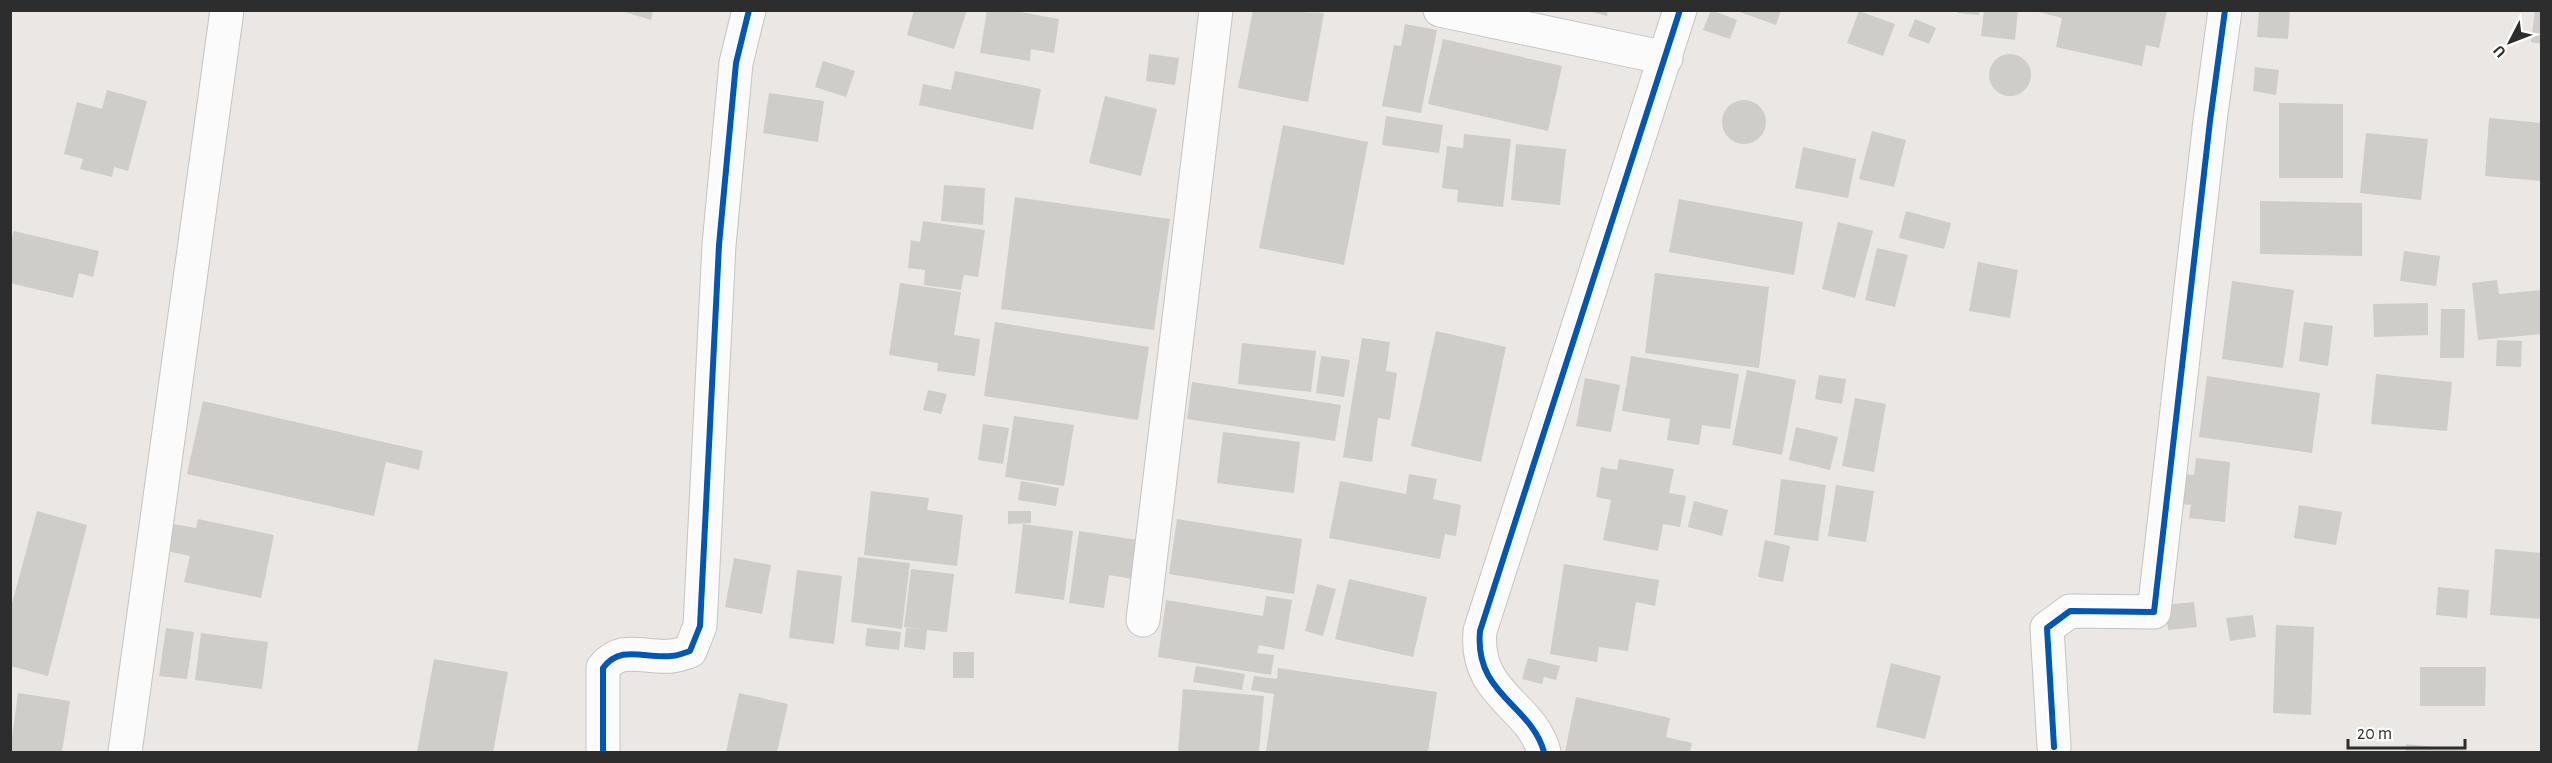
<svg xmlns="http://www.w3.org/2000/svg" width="2552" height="763" font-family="'Alegreya Sans',sans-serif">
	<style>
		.building { fill: #cfcdca }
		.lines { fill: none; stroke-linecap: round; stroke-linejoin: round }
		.minor-casing { stroke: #c4c4c4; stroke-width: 35 }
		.minor { stroke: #fcfbfb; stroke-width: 33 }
		.cycleway-casing { stroke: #fff; stroke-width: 10 }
		.cycleway { stroke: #0057b8; stroke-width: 6 }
	</style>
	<rect width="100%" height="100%" fill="#eae7e4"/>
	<g class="building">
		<path d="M618,10H653L651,20Z"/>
		<path d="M914,10H967L954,49L907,35Z"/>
		<path d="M987,10H1009L1059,19L1054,53L1031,49L1030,61L980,53Z"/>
		<path d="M1253,10L1324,13L1308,102L1238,88Z"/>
		<path d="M1584,10H1608L1607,16Z"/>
		<path d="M1711,10L1737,20L1730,39L1703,30Z"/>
		<path d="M1734,10H1781L1776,25Z"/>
		<path d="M1958,10H1980L1979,15L1958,13Z"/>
		<path d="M1984,10H2018L2015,40L1981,36Z"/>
		<path d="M2032,10H2163L2167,11L2159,48L2146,45L2142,66L2056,47L2062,18Z"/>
		<path d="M2259,10H2290L2288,39L2257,37Z"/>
		<path d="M2535,10H2542V44L2531,42Z"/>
		<path d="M1859,11L1895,24L1883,56L1847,43Z"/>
		<path d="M1915,19L1936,28L1929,44L1908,36Z"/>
		<path d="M1405,24L1437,30L1421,113L1382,106L1394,45L1401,46Z"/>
		<path d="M1443,39L1562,66L1548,131L1428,104Z"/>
		<circle cx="2010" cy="75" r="21"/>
		<path d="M1149,54L1179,58L1175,85L1146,81Z"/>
		<path d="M823,61L855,71L846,97L815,87Z"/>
		<path d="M2255,67L2279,70L2276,95L2253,91Z"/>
		<path d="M955,71L1041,89L1033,130L919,105L923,84L951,90Z"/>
		<path d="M107,90L147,101L128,171L114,167L112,177L80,169L83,159L64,154L77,102L102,109Z"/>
		<path d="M769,93L824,101L818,142L763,133Z"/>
		<path d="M1105,96L1157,109L1141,176L1089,163Z"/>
		<circle cx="1744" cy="122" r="22"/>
		<path d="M2279,103L2343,104V178H2279Z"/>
		<path d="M1386,116L1443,125L1439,153L1382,145Z"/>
		<path d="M2489,118L2542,123V181L2485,176Z"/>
		<path d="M1283,125L1368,142L1344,265L1259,248Z"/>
		<path d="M1872,131L1906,140L1894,187L1859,179Z"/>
		<path d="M2366,133L2428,139L2421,200L2360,193Z"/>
		<path d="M1464,134L1511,139L1503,207L1457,202L1458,190L1442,188L1447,146L1463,148Z"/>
		<path d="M1516,144L1566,149L1560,205L1511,200Z"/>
		<path d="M1803,147L1856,159L1848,198L1795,188Z"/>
		<path d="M944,185L985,188L983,225L941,221Z"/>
		<path d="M1015,197L1170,219L1154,330L1001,309Z"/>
		<path d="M1679,199L1803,222L1794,275L1669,252Z"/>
		<path d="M2260,201L2362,203V256L2260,254Z"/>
		<path d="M1906,211L1951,223L1944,249L1899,238Z"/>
		<path d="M923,221L985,230L978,277L964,275L961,290L924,285L925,270L908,268L911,240L920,242Z"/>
		<path d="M1838,222L1873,231L1855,298L1822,289Z"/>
		<path d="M14,231L99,251L93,277L79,273L73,298L10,283V245Z"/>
		<path d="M1877,248L1908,255L1895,307L1865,300Z"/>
		<path d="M2404,251L2440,256L2436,286L2400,281Z"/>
		<path d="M1978,262L2018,270L2010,318L1969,311Z"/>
		<path d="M1655,273L1769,287L1759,368L1645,353Z"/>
		<path d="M2497,280L2499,294L2542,290V334L2478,340L2472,283Z"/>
		<path d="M2232,281L2294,290L2283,368L2222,359Z"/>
		<path d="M900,283L961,292L954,335L980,339L975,376L937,371L938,363L889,355Z"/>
		<path d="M2428,303V335L2374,337L2373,304Z"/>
		<path d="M2441,309H2465L2464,358H2440Z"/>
		<path d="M995,322L1149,347L1138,420L984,396Z"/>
		<path d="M2304,322L2333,326L2328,366L2299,361Z"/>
		<path d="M1436,331L1506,347L1481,462L1411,446Z"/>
		<path d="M1362,338L1390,342L1386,371L1397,373L1390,420L1378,418L1372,462L1343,457Z"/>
		<path d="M2497,340L2522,341L2521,367L2496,366Z"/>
		<path d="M1242,343L1316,351L1311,392L1238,384Z"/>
		<path d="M1321,356L1350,360L1344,397L1316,393Z"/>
		<path d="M1631,356L1739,374L1730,429L1702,425L1699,445L1667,440L1670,419L1622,411Z"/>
		<path d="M1747,370L1796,380L1782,455L1732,445Z"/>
		<path d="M2376,374L2452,382L2447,431L2371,424Z"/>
		<path d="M1819,375L1846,379L1842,404L1815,399Z"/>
		<path d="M2207,376L2320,393L2312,453L2199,437Z"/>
		<path d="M1585,378L1620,385L1611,432L1576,426Z"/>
		<path d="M1192,382L1341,405L1335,441L1187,419Z"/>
		<path d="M928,390L947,394L941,414L923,410Z"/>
		<path d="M1855,398L1886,404L1874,472L1842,466Z"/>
		<path d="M203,401L423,451L419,470L386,462L374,516L187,474Z"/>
		<path d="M1014,416L1074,425L1064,486L1005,477Z"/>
		<path d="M983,424L1009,428L1003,464L978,460Z"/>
		<path d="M1796,427L1838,437L1830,470L1789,460Z"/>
		<path d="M1223,432L1300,442L1294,493L1217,483Z"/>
		<path d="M2196,458L2230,462L2225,522L2189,518L2191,505L2171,503L2174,473L2194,475Z"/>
		<path d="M1619,459L1674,469L1669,493L1686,496L1680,527L1663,524L1658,551L1603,540L1611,500L1596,497L1601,467L1617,470Z"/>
		<path d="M1409,474L1437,479L1433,499L1461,505L1456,536L1445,534L1440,559L1329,538L1340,481L1406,494Z"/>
		<path d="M1781,479L1826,485L1818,541L1774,535Z"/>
		<path d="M1021,481L1059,488L1056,506L1018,500Z"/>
		<path d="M1836,485L1874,491L1866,542L1828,536Z"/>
		<path d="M871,491L929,498L927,510L963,515L957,566L864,555Z"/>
		<path d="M1694,501L1728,510L1722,536L1688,527Z"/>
		<path d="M2299,505L2342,512L2336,545L2294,538Z"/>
		<path d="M37,511L87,525L48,676L10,666V611Z"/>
		<path d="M1008,511H1031V523L1008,524Z"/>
		<path d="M198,519L274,535L261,598L184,582L190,556L167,551L173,524L196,528Z"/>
		<path d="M1177,519L1302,539L1294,594L1169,574Z"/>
		<path d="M1023,524L1073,531L1064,600L1015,593Z"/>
		<path d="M1079,531L1138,540L1132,579L1109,575L1104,608L1069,603Z"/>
		<path d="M1765,540L1790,546L1783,582L1758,577Z"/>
		<path d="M2495,549L2542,553V619L2490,615Z"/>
		<path d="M858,557L910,563L902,629L851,622Z"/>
		<path d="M734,558L771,565L762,614L725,607Z"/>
		<path d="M1564,564L1659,580L1655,606L1636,602L1628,651L1599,647L1597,662L1550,654Z"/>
		<path d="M911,569L954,574L947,632L927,630L925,650L904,647L906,628L922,629L904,627Z"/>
		<path d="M797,570L842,576L834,644L789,638Z"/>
		<path d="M1349,579L1427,597L1413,657L1335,639Z"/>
		<path d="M1317,584L1336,589L1323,636L1305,631Z"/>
		<path d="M2438,587L2469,590L2467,618L2436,615Z"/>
		<path d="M1266,596L1292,600L1284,650L1259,645L1257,653L1274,655L1271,675L1158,657L1166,600L1263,616Z"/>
		<path d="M2194,602L2197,627L2168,630L2165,605Z"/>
		<path d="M2253,615L2256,637L2230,641L2226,618Z"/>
		<path d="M2276,625L2314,627L2311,715L2273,713Z"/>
		<path d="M166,628L194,632L187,679L159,676Z"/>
		<path d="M867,628L901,632L899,650L865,646Z"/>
		<path d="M201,633L268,642L262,689L195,680Z"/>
		<rect x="953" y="652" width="21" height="26"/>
		<path d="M1528,658L1560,666L1556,680L1544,677L1542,684L1522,679Z"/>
		<path d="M434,659L508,672L493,752H417Z"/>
		<path d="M1891,663L1941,676L1925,739L1876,727Z"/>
		<path d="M1196,666L1245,674L1242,690L1193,682Z"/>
		<path d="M2420,667H2486L2485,706H2420Z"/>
		<path d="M1278,668L1437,692L1428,752H1266L1274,694L1251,690L1254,676L1277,679Z"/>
		<path d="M1183,689L1264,696L1259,752H1178Z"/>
		<path d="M18,693L70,701L62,752H10Z"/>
		<path d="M739,693L788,704L777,752H726Z"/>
		<path d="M1576,697L1670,718L1666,737L1692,743L1690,752H1565Z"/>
		<path d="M2406,744L2471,751V752H2405Z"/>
	</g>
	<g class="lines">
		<defs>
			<g id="minor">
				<path d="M1440,10L1666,58"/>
				<path d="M1143,620L1216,10"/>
				<path d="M2054,747L2047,628L2070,611L2154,612L2210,121L2225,10"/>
				<path d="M125,752L227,10"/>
				<path d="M603,752V668C621,644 645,659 671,656C677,656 684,653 690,651L700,626L719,245L736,63L749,10"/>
				<path d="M1544,752C1531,704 1474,695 1480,631L1680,10"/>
			</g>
		</defs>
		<use href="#minor" class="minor-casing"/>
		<use href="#minor" class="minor"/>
		<defs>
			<g id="cycleway">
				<path d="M2054,747L2047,628L2070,611L2154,612L2210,121L2225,10"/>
				<path d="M603,752V668C621,644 645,659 671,656C677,656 684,653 690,651L700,626L719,245L736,63L749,10"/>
				<path d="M1544,752C1531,704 1474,695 1480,631L1680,10"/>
			</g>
		</defs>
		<use href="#cycleway" class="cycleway-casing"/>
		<use href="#cycleway" class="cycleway"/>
	</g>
	<rect width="2552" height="763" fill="none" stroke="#2d2d2d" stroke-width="24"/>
	<g transform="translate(2510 42) rotate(228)" stroke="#ffffff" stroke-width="4.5" paint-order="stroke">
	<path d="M0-4.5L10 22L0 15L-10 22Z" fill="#2d2d2d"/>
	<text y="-9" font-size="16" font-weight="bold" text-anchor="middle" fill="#2d2d2d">U</text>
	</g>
	<path d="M2348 739v9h117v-9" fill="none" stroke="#2d2d2d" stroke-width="3"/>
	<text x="2357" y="739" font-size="18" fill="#2d2d2d" stroke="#ffffff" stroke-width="4.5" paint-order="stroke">20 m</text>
</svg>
